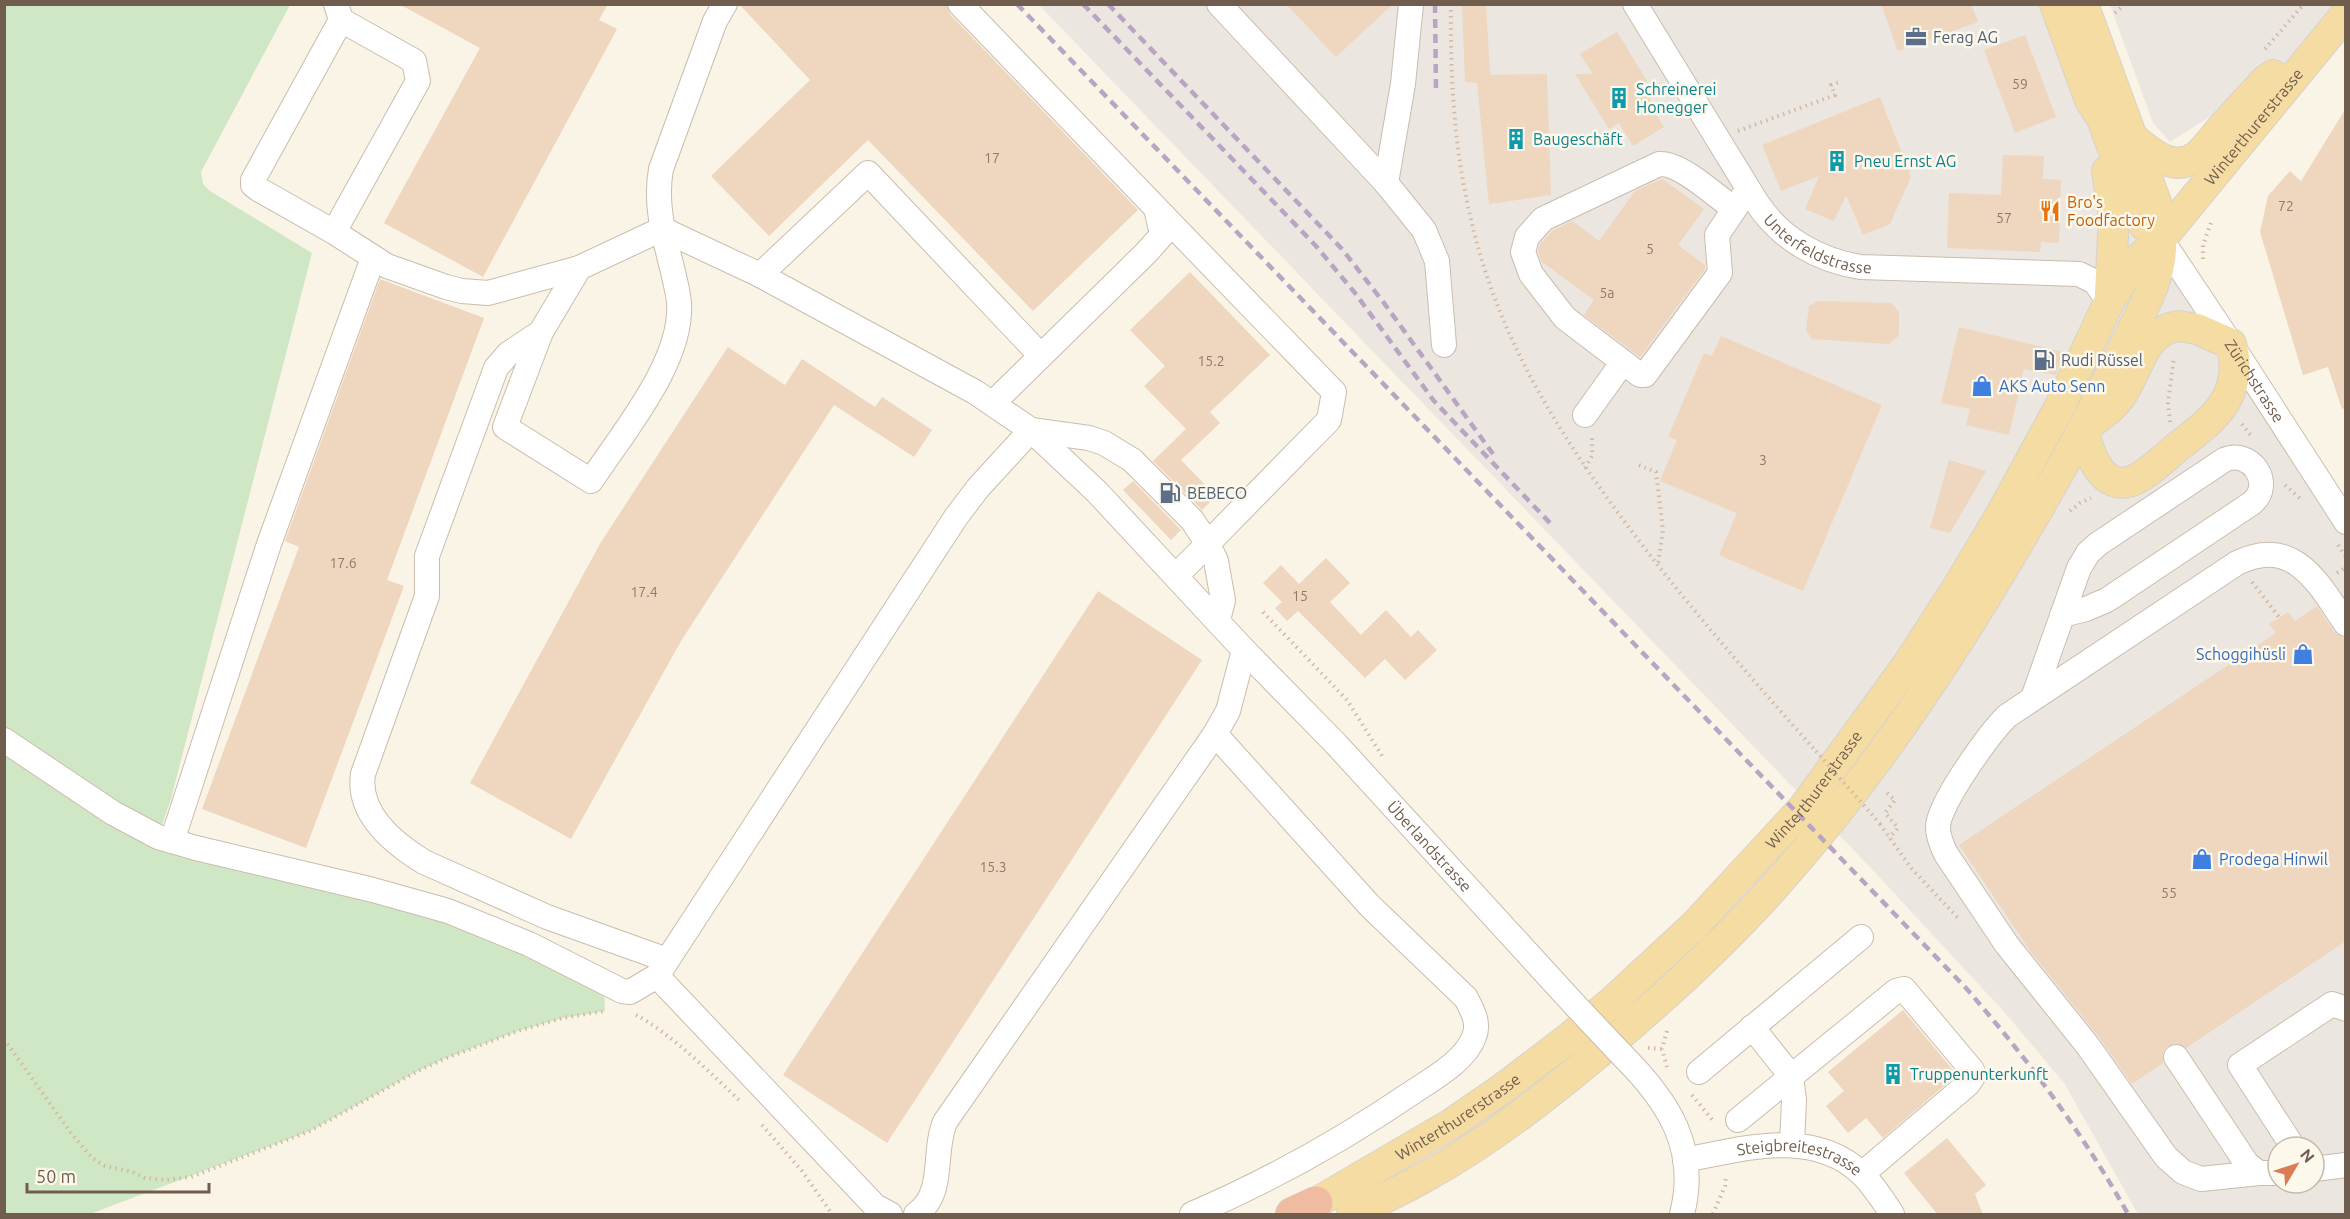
<svg xmlns="http://www.w3.org/2000/svg" width="2350" height="1219" font-family="Ubuntu,sans-serif">
	<style>
		.industrial { fill: #ebe6df; fill-rule: evenodd }
		.green { fill: #d0e7c5 }
		.building { fill: #eed6bf }
		.lines { fill: none; stroke-linecap: round; stroke-linejoin: round }
		.minor-casing { stroke: #cbbcad; stroke-width: 26 }
		.major-casing { stroke: #d7d2cd; stroke-width: 32 }
		.highway-casing { stroke: #d7d2cd; stroke-width: 34 }
		.path { stroke: #d2b9a3; stroke-width: 4; stroke-dasharray: 1.5 4.5; stroke-linecap: butt }
		.minor { stroke: #fff; stroke-width: 24 }
		.major { stroke: #f4dca3; stroke-width: 30 }
		.highway { stroke: #f0bca1; stroke-width: 33 }
		.rail { stroke: #b8a5c3; stroke-width: 4.5; stroke-dasharray: 9 6; stroke-linecap: butt }
		.minor-bridge-casing { stroke: #cbbcad; stroke-width: 26; stroke-linecap: butt }
		.path-bridge { stroke: #d2b9a3; stroke-width: 4; stroke-dasharray: 1.5 4.5; stroke-linecap: butt }
		.minor-bridge { stroke: #fff; stroke-width: 24 }
		.labels { text-anchor: middle; stroke-width: 5; stroke-linejoin: round; paint-order: stroke }
		.number-label { font-size: 14px; fill: #907b6a }
		.service-label { font-size: 16px; fill: #4e5e75; stroke: #fdf8ec; text-anchor: start }
		.culture-label { font-size: 16px; fill: #0d838f; stroke: #fdf8ec; text-anchor: start }
		.street-label { font-size: 16px; fill: #715d4d; stroke: #fdf8ec }
		.food-label { font-size: 16px; fill: #c56008; stroke: #fdf8ec; text-anchor: start }
		.shop-label { font-size: 16px; fill: #366cbe; stroke: #fdf8ec; text-anchor: start }
	</style>
	<rect width="100%" height="100%" fill="#faf4e6"/>
	<g class="industrial">
		<path d="M2345,4L2314,51L2170,142L2153,123L2110,5Z"/>
		<path d="M1039,5H2055L2090,100L2345,522V1214H2138L2064,1083L2007,1015L1867,864ZM2278,1147H2314V1183H2278Z"/>
	</g>
	<path class="green" d="M5,5H290L201,172L203,184L210,191L312,253L171,799L158,836L339,881L604,983L605,1011L563,1018L518,1031L444,1059L416,1072L310,1131L90,1214H5Z"/>
	<g class="building">
		<path d="M399,4H608L599,20L617,29L483,277L384,223L480,48Z"/>
		<path d="M739,4H946L950,14L1138,210L1033,311L868,140L769,236L711,176L810,80Z"/>
		<path d="M1286,4H1393L1336,57Z"/>
		<path d="M1462,4H1486L1490,75L1547,74L1551,195L1489,204L1477,83L1465,82Z"/>
		<path d="M1881,4H1971L1978,22L1898,51Z"/>
		<path d="M1617,32L1647,81L1641,85L1657,110L1654,112L1664,127L1633,146L1619,123L1609,129L1575,74H1593L1580,54Z"/>
		<path d="M2025,35L2056,117L2015,133L1984,50Z"/>
		<path d="M1880,97L1911,177L1890,224L1863,235L1846,195L1834,221L1805,209L1819,176L1781,191L1762,145Z"/>
		<path d="M2346,108V408L2342,409L2328,367L2303,375L2260,232L2268,196L2290,171L2301,181Z"/>
		<path d="M2003,155L2044,156L2043,179L2061,180L2059,243L2041,242L2040,252L1947,248L1949,193L2001,195Z"/>
		<path d="M1662,179L1704,209L1678,245L1705,265V269L1640,357L1584,315L1594,300L1542,262L1538,251L1540,244L1552,231L1572,221L1599,241L1635,191Z"/>
		<path d="M1190,272L1270,355L1210,412L1220,423L1181,460L1216,496L1202,510L1153,461L1186,429L1144,386L1165,366L1130,330Z"/>
		<path d="M380,279L484,318L387,580L404,586L306,848L202,809L299,547L285,541Z"/>
		<path d="M1818,301L1891,303L1899,312V335L1889,344L1812,339L1806,331L1809,306Z"/>
		<path d="M1959,327L2063,352L2056,375L2024,369L2009,435L1966,425L1970,409L1941,403Z"/>
		<path d="M1721,336L1882,405L1803,591L1719,555L1737,513L1660,481L1677,440L1668,437L1704,353L1712,356Z"/>
		<path d="M728,347L785,385L802,359L875,407L882,397L932,430L914,457L834,405L681,641L571,839L470,783L601,542Z"/>
		<path d="M1949,460L1986,471L1950,533L1930,528Z"/>
		<path d="M1133,481L1181,530L1171,540L1123,490Z"/>
		<path d="M1326,558L1350,583L1330,602L1361,635L1386,610L1411,637L1418,630L1437,650L1405,680L1385,659L1365,678L1298,611L1287,621L1275,608L1282,602L1263,583L1281,565L1299,584Z"/>
		<path d="M1098,591L1202,660L887,1143L783,1075Z"/>
		<path d="M2317,606L2334,632L2346,640V941L2186,1048L2176,1043L2168,1046L2163,1051V1063L2132,1084L2099,1037L2031,952L1959,845L2276,633L2269,624L2279,618L2288,612L2295,621Z"/>
		<path d="M1903,1010L1957,1075L1883,1138L1866,1118L1848,1133L1826,1106L1844,1091L1828,1072Z"/>
		<path d="M1947,1138L1986,1185L1975,1194L1983,1215H1938L1904,1173Z"/>
	</g>
	<g class="lines">
		<defs>
			<g id="minor">
				<path d="M336,4L341,20L253,180V185L258,189L334,232L387,266L446,287L462,291L488,293L579,268L662,229L760,275L975,392L1031,430L1089,438L1104,443L1132,460L1192,520L1208,544L1216,561L1223,600L1218,620"/>
				<path d="M960,4L1156,208L1162,235L1146,253L993,403"/>
				<path d="M1219,4L1386,183L1424,230L1437,261L1444,345"/>
				<path id="s1" d="M1635,4L1757,203C1781,239 1818,260 1860,267L2079,274L2095,282L2109,302"/>
				<path d="M1386,183L1403,84L1411,4"/>
				<path d="M1156,208L1334,392L1329,420L1176,576"/>
				<path d="M1734,209C1716,196 1680,162 1659,164L1543,219L1527,237L1523,252L1531,274L1565,318L1640,375H1645L1720,273L1717,235L1748,189"/>
				<path d="M334,232L418,81L414,61L341,20"/>
				<path id="s2" d="M2161,239L2231,344L2346,522"/>
				<path d="M579,268L541,332L508,354L496,368L427,556V596L363,774C357,813 393,843 424,862L547,917L667,960"/>
				<path d="M760,275L868,173L1041,356"/>
				<path d="M541,332L505,427L591,481C623,432 689,355 678,295C670,251 653,214 661,169L715,21L725,4"/>
				<path d="M1585,415L1623,362"/>
				<path d="M2033,698L2079,568L2088,553L2098,544L2224,460C2250,448 2275,483 2252,503L2107,600L2086,609L2062,615"/>
				<path id="s3" d="M4,740L113,813L158,837L196,848L373,890L448,911L529,944L622,991L630,992L657,976L956,517L978,488L1031,430L1097,492L1244,650L1336,744L1574,1004"/>
				<path d="M172,841L269,544L373,258"/>
				<path d="M657,976L875,1206L890,1214"/>
				<path d="M1752,1027L1791,1076L1794,1100L1792,1144"/>
				<path d="M1623,1056C1668,1101 1699,1148 1682,1214"/>
				<path d="M2176,1057L2247,1164L2259,1173H2278"/>
				<path d="M1699,1072L1861,937"/>
				<path d="M1738,1120L1896,991L1904,989L1972,1070L1974,1075L1968,1084L1862,1174"/>
				<path d="M2293,1147L2240,1065L2332,1004L2346,1009"/>
				<path id="s4" d="M1685,1160C1743,1149 1813,1127 1862,1174C1874,1186 1883,1200 1892,1214"/>
				<path d="M2314,1169L2346,1165"/>
				<path d="M2259,1173L2201,1179L2183,1172L2166,1157L2088,1046L2007,945L1946,854C1942,846 1938,837 1938,827C1938,804 1990,733 2007,716L2237,563C2294,535 2318,583 2346,624"/>
				<path d="M916,1214C946,1194 932,1153 945,1122L1215,734L1228,711L1244,650"/>
				<path d="M1192,1214C1269,1181 1344,1139 1413,1092C1434,1078 1465,1061 1474,1037C1480,1023 1472,1010 1466,998L1370,906L1215,734"/>
			</g>
			<g id="major">
				<path d="M2055,4L2090,100L2102,119L2138,216L2145,226L2161,239"/>
				<path d="M2132,137C2149,152 2174,174 2197,156C2206,148 2214,137 2222,128C2236,112 2251,96 2266,80L2273,75"/>
				<path d="M2107,171L2114,219L2110,293"/>
				<path d="M2178,326L2197,329L2231,344C2236,360 2236,377 2229,394C2218,418 2195,433 2175,449C2162,460 2149,473 2134,480C2102,494 2087,451 2084,428C2096,419 2112,409 2120,397C2139,372 2141,332 2178,326Z"/>
				<path id="s5" d="M1316,1203L1451,1124L1502,1089L1569,1038L1613,1001L1694,926L1804,807L1908,664L1959,585L2003,511L2058,410L2109,302L2131,266L2161,239L2346,14"/>
				<path d="M1352,1214C1375,1202 1400,1191 1423,1178C1489,1142 1551,1093 1608,1045C1666,996 1722,945 1773,888C1890,758 1982,610 2067,458C2089,419 2108,379 2128,339C2139,315 2154,291 2159,265C2163,245 2161,224 2157,205L2083,4"/>
			</g>
			<path id="highway" d="M1292,1214L1316,1203"/>
		</defs>
		<use href="#minor" class="minor-casing"/>
		<use href="#major" class="major-casing"/>
		<use href="#highway" class="highway-casing"/>
		<g class="path">
			<path d="M1451,4C1450,86 1455,164 1477,243C1506,352 1566,444 1633,533C1690,608 1751,678 1814,749"/>
			<path d="M2115,13L2125,4"/>
			<path d="M2265,49L2304,4"/>
			<path d="M1738,131L1835,95L1831,85L1840,82"/>
			<path d="M2203,259V245L2211,223"/>
			<path d="M2170,422L2168,403L2174,358"/>
			<path d="M2242,424L2252,437"/>
			<path d="M1639,465L1656,472L1663,530L1658,565"/>
			<path d="M1585,468L1592,456V438"/>
			<path d="M2285,485L2302,500"/>
			<path d="M2070,511L2080,503L2091,498"/>
			<path d="M2338,545L2346,557"/>
			<path d="M2337,573L2346,567"/>
			<path d="M2252,582L2279,617"/>
			<path d="M1263,612L1347,700L1384,759"/>
			<path d="M1887,793L1895,800L1885,813L1898,828L1889,838"/>
			<path d="M1880,824L1911,868L1958,918"/>
			<path d="M636,1015C669,1032 713,1075 741,1102"/>
			<path d="M1667,1031L1662,1049L1667,1067"/>
			<path d="M4,1039L71,1133L92,1158L105,1166L133,1172L145,1178L166,1180L191,1177L310,1131L416,1072L444,1059L518,1031L563,1018L605,1011"/>
			<path d="M1648,1048L1662,1049"/>
			<path d="M1692,1095L1714,1122"/>
			<path d="M762,1125L802,1171L832,1214"/>
			<path d="M1713,1214L1725,1186L1726,1176"/>
		</g>
		<use href="#minor" class="minor"/>
		<use href="#major" class="major"/>
		<use href="#highway" class="highway"/>
		<g class="rail">
			<path d="M1017,4L1965,987C2027,1058 2082,1132 2128,1214"/>
			<path d="M1083,4L1316,246L1355,293L1434,401L1550,523"/>
			<path d="M1108,4L1342,249L1384,303L1493,454"/>
			<path d="M1435,4L1436,93"/>
		</g>
		<defs>
			<path id="minor-bridge" d="M1574,1004L1623,1056"/>
		</defs>
		<use href="#minor-bridge" class="minor-bridge-casing"/>
		<path class="path-bridge" d="M1816,751L1880,824"/>
		<use href="#minor-bridge" class="minor-bridge"/>
	</g>
	<defs>
		<symbol id="office-bare" viewBox="-9 -9 18 18"><path d="M-6-3h4V-5.5h4V-3h4V5H-6ZM-1-4.5V-3h2v-1.5ZM-6 0V1H6V0Z" fill="#5c6f8a" stroke="#fdf8ec" stroke-width="2.5" paint-order="stroke"/></symbol>
		<symbol id="building-bare" viewBox="-9 -9 18 18"><path d="M-4-6H4V6H1V3H-1V6H-4ZM-2.5-4.3h1.7v1.8h-1.7ZM.8-4.3h1.7v1.8H.8ZM-2.5-1h1.7V.8h-1.7ZM.8-1h1.7V.8H.8Z" fill="#0f9aa8" stroke="#fdf8ec" stroke-width="2.5" paint-order="stroke"/></symbol>
		<symbol id="restaurant-bare" viewBox="-9 -9 18 18"><path d="M-5-6h1v4h1v-4h1v4h1v-4h1v5L-1.5 .5V6h-2V.5L-5-1ZM5-6V6H3V1.5H1.5Q1.5-4 5-6Z" fill="#e8710a" stroke="#fdf8ec" stroke-width="2.5" paint-order="stroke"/></symbol>
		<symbol id="fuel-bare" viewBox="-9 -9 18 18"><path d="M-5.5-6h7V0h2V4h1.3V-2.5L3-4.5l.8-.8L6-3V5H2.5V1h-1V6h-7ZM-4.2-4.7v3.2H.2V-4.7Z" fill="#5c6f8a" stroke="#fdf8ec" stroke-width="2.5" paint-order="stroke"/></symbol>
		<symbol id="shop-bare" viewBox="-9 -9 18 18"><path d="M-5-2.5h2.3a2.7 3.5 0 0 1 5.4 0H5L5.5 6h-11ZM-1.5-2.5h3a1.5 2.3 0 0 0-3 0Z" fill="#3f7fe0" stroke="#fdf8ec" stroke-width="2.5" paint-order="stroke"/></symbol>
	</defs>
	<g fill-rule="evenodd">
		<use href="#office-bare" x="1901" y="22" width="30" height="30"/>
		<use href="#building-bare" x="1604" y="83" width="30" height="30"/>
		<use href="#building-bare" x="1501" y="124" width="30" height="30"/>
		<use href="#building-bare" x="1822" y="146" width="30" height="30"/>
		<use href="#restaurant-bare" x="2035" y="196" width="30" height="30"/>
		<use href="#fuel-bare" x="2029" y="345" width="30" height="30"/>
		<use href="#shop-bare" x="1967" y="371" width="30" height="30"/>
		<use href="#fuel-bare" x="1155" y="478" width="30" height="30"/>
		<use href="#shop-bare" x="2288" y="639" width="30" height="30"/>
		<use href="#shop-bare" x="2187" y="844" width="30" height="30"/>
		<use href="#building-bare" x="1878" y="1059" width="30" height="30"/>
	</g>
	<g class="labels">
		<g class="number-label">
			<text x="2020" y="89">59</text>
			<text x="992" y="163">17</text>
			<text x="2286" y="211">72</text>
			<text x="2004" y="223">57</text>
			<text x="1650" y="254">5</text>
			<text x="1607" y="298">5a</text>
			<text x="1211" y="366">15.2</text>
			<text x="1763" y="465">3</text>
			<text x="343" y="568">17.6</text>
			<text x="644" y="597">17.4</text>
			<text x="1300" y="601">15</text>
			<text x="993" y="872">15.3</text>
			<text x="2169" y="898">55</text>
		</g>
		<g class="service-label">
			<text x="1933" y="43">Ferag AG</text>
			<text x="2061" y="366">Rudi Rüssel</text>
			<text x="1187" y="499">BEBECO</text>
		</g>
		<g class="culture-label">
			<text x="1636" y="95">Schreinerei<tspan x="1636" dy="18">Honegger</tspan></text>
			<text x="1533" y="145">Baugeschäft</text>
			<text x="1854" y="167">Pneu Ernst AG</text>
			<text x="1910" y="1080">Truppenunterkunft</text>
		</g>
		<g class="street-label">
			<text dy="6" stroke="none"><textPath href="#s5" startOffset="1452">Winterthurerstrasse</textPath></text>
			<text dy="6" stroke="none"><textPath href="#s1" startOffset="310">Unterfeldstrasse</textPath></text>
			<text dy="6" stroke="none"><textPath href="#s2" startOffset="170">Zürichstrasse</textPath></text>
			<text dy="6" stroke="none"><textPath href="#s5" startOffset="652">Winterthurerstrasse</textPath></text>
			<text dy="6" stroke="none"><textPath href="#s3" startOffset="1952">Überlandstrasse</textPath></text>
			<text dy="6" stroke="none"><textPath href="#s5" startOffset="166">Winterthurerstrasse</textPath></text>
			<text dy="6" stroke="none"><textPath href="#s4" startOffset="118">Steigbreitestrasse</textPath></text>
		</g>
		<g class="food-label">
			<text x="2067" y="208">Bro's<tspan x="2067" dy="18">Foodfactory</tspan></text>
		</g>
		<g class="shop-label">
			<text x="1999" y="392">AKS Auto Senn</text>
			<text x="2286" y="660" text-anchor="end">Schoggihüsli</text>
			<text x="2219" y="865">Prodega Hinwil</text>
		</g>
	</g>
	<rect width="2350" height="1219" fill="none" stroke="#715d4d" stroke-width="12"/>
	<g transform="translate(2296 1165) rotate(51)"><circle r="28" fill="#fdf8ec" stroke="#c5baac" stroke-width="1.5"/>
	<path d="M0-4.5L10 22L0 15L-10 22Z" fill="#da7d55"/>
	<text y="-9" font-size="16" font-weight="bold" text-anchor="middle" fill="#715d4d">N</text>
	</g>
	<path d="M27 1183v9h182v-9" fill="none" stroke="#715d4d" stroke-width="3"/>
	<text x="36" y="1183" font-size="18" fill="#715d4d" stroke="#fdf8ec" stroke-width="4.5" paint-order="stroke">50 m</text>
</svg>
